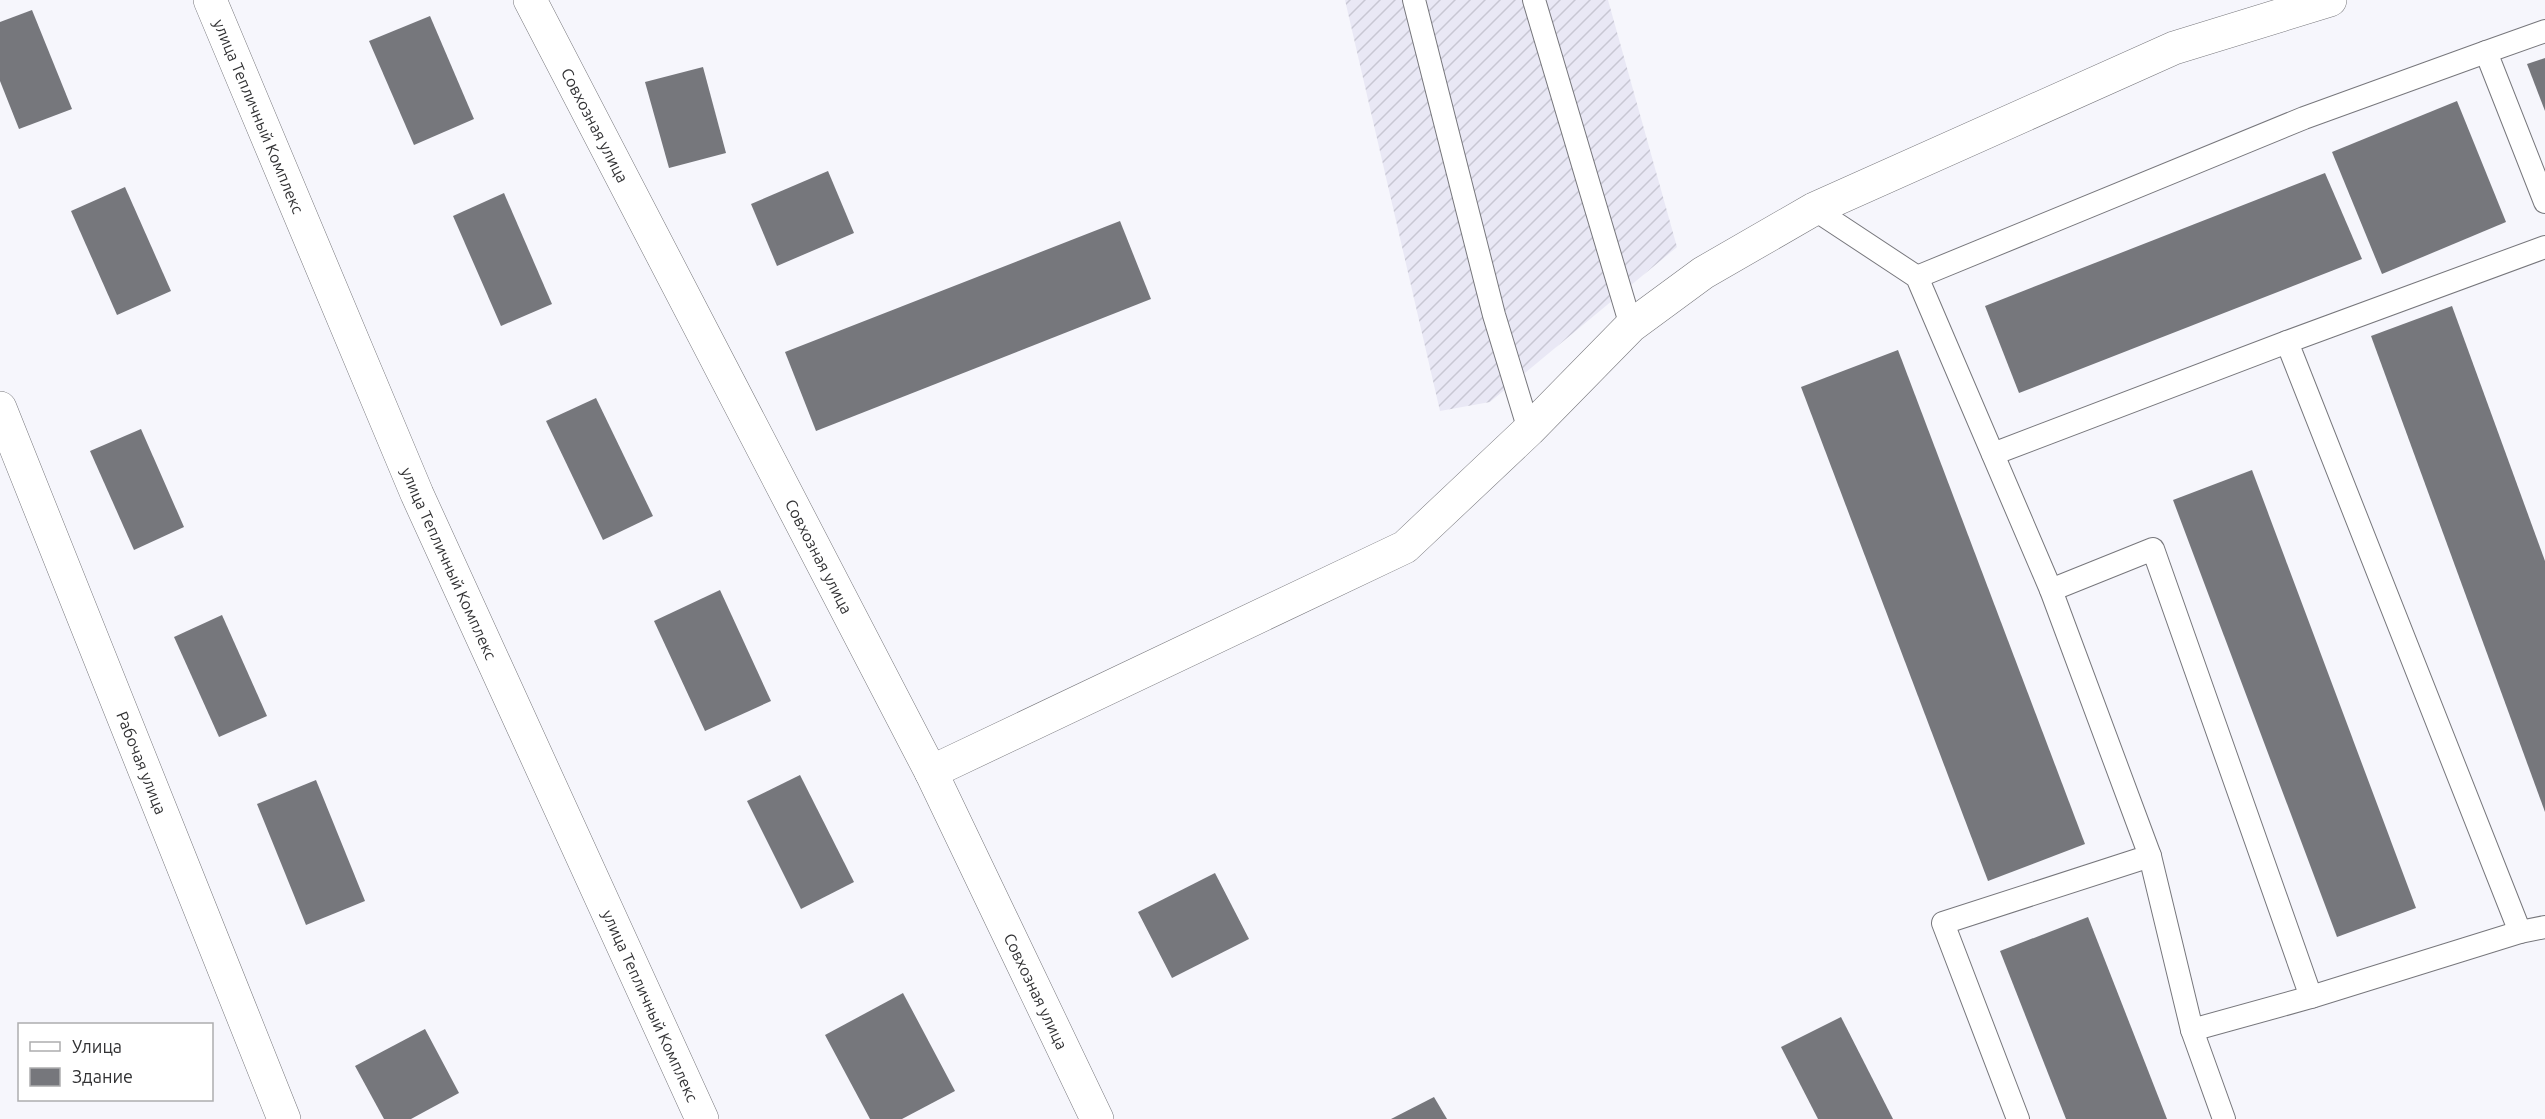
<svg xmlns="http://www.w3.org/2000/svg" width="2545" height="1119" font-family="Ubuntu,sans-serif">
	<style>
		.industrial { fill: url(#industrial-furrows) }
		.building { fill: #76777c }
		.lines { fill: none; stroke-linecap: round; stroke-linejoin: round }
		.service-casing { stroke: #77777c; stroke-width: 24 }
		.minor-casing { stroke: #77777c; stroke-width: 34 }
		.service { stroke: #fff; stroke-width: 22 }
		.minor { stroke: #fff; stroke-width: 33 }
		.labels { text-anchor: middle; stroke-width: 6; stroke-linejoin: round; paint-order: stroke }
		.street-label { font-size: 16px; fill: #323234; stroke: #fff }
	</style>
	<defs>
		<pattern id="industrial-furrows" width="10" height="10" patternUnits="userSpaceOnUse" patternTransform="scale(1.5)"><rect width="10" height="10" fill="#e9e8f5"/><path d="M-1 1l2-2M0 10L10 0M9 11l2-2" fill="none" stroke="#c8c7d3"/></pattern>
	</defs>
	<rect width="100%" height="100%" fill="#f6f6fc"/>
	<path class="industrial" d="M1345,0H1608L1677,247L1490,402L1440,411Z"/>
	<g class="building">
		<path d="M32,10L72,109L19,129L0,81V22Z"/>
		<path d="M430,16L474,119L414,145L369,41Z"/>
		<path d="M2545,58V111L2527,64Z"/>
		<path d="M703,67L726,153L669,168L645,82Z"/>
		<path d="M2457,101L2506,222L2382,274L2332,152Z"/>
		<path d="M828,171L854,233L777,266L751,204Z"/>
		<path d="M2325,173L2362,259L2019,393L1985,306Z"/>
		<path d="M125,187L171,291L117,315L71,211Z"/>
		<path d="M504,193L552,304L501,326L453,216Z"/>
		<path d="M1120,221L1151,299L816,431L785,352Z"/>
		<path d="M2452,306L2545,561V812L2371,336Z"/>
		<path d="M1898,350L2085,844L1988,881L1801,387Z"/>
		<path d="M596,398L653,516L603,540L546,421Z"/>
		<path d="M141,429L184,527L134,550L90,451Z"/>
		<path d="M2252,470L2416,908L2337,937L2173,500Z"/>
		<path d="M720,590L771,701L705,731L654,621Z"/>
		<path d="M222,615L267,716L219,737L174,637Z"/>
		<path d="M800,775L854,882L801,909L747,801Z"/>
		<path d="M316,780L365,901L306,925L257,804Z"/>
		<path d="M1215,873L1249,939L1172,978L1138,912Z"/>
		<path d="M2088,917L2167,1119H2066L2000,951Z"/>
		<path d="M903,993L955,1091L902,1119H870L825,1035Z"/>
		<path d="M1841,1017L1893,1119H1818L1781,1047Z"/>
		<path d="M425,1029L459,1093L411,1119H384L355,1066Z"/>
		<path d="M1434,1097L1447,1119H1391Z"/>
	</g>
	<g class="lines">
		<defs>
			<g id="service">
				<path d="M1414,0L1494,315L1529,430"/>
				<path d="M1534,0L1631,326"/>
				<path d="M2545,31L2486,52L2545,202"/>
				<path d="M1814,209L1917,277L2051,590L2150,856L1943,923L2018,1119"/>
				<path d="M1917,277L2304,118L2486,52"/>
				<path d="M1993,454L2287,342"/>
				<path d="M2051,590L2153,549L2311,997"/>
				<path d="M2150,856L2192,1030L2224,1119"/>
				<path d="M2520,932L2287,342L2545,247"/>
				<path d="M2192,1030L2311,997L2520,932L2545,927"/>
			</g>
			<g id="minor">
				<path id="s1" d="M210,0L417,494L702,1119"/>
				<path id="s2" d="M530,0L931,772L1097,1119"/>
				<path id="s3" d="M0,408L284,1119"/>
				<path d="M931,772L1405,547L1529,430L1631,326L1703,273L1814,209L2174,48L2330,0"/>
			</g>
		</defs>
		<use href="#service" class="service-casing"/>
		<use href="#minor" class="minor-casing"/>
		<use href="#service" class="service"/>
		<use href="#minor" class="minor"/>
	</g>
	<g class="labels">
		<g class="street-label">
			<text dy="6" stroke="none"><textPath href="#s1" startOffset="126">улица Тепличный Комплекс</textPath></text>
			<text dy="6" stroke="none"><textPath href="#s2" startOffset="141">Совхозная улица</textPath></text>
			<text dy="6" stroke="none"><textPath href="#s2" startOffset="627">Совхозная улица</textPath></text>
			<text dy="6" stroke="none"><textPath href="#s1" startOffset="612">улица Тепличный Комплекс</textPath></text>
			<text dy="6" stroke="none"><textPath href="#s3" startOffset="382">Рабочая улица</textPath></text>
			<text dy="6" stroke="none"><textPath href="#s2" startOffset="1113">Совхозная улица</textPath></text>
			<text dy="6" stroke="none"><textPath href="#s1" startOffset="1098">улица Тепличный Комплекс</textPath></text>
		</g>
	</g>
	<rect x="18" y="1023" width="195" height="78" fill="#ffffff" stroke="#adadae" stroke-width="1.5"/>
	<rect x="30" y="1042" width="30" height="9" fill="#ffffff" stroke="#adadae" stroke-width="1.5"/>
	<text x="72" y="1053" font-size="18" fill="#323234">Улица</text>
	<rect x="30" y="1068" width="30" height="18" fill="#76777c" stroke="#adadae" stroke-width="1.5"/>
	<text x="72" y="1083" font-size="18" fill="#323234">Здание</text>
</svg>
